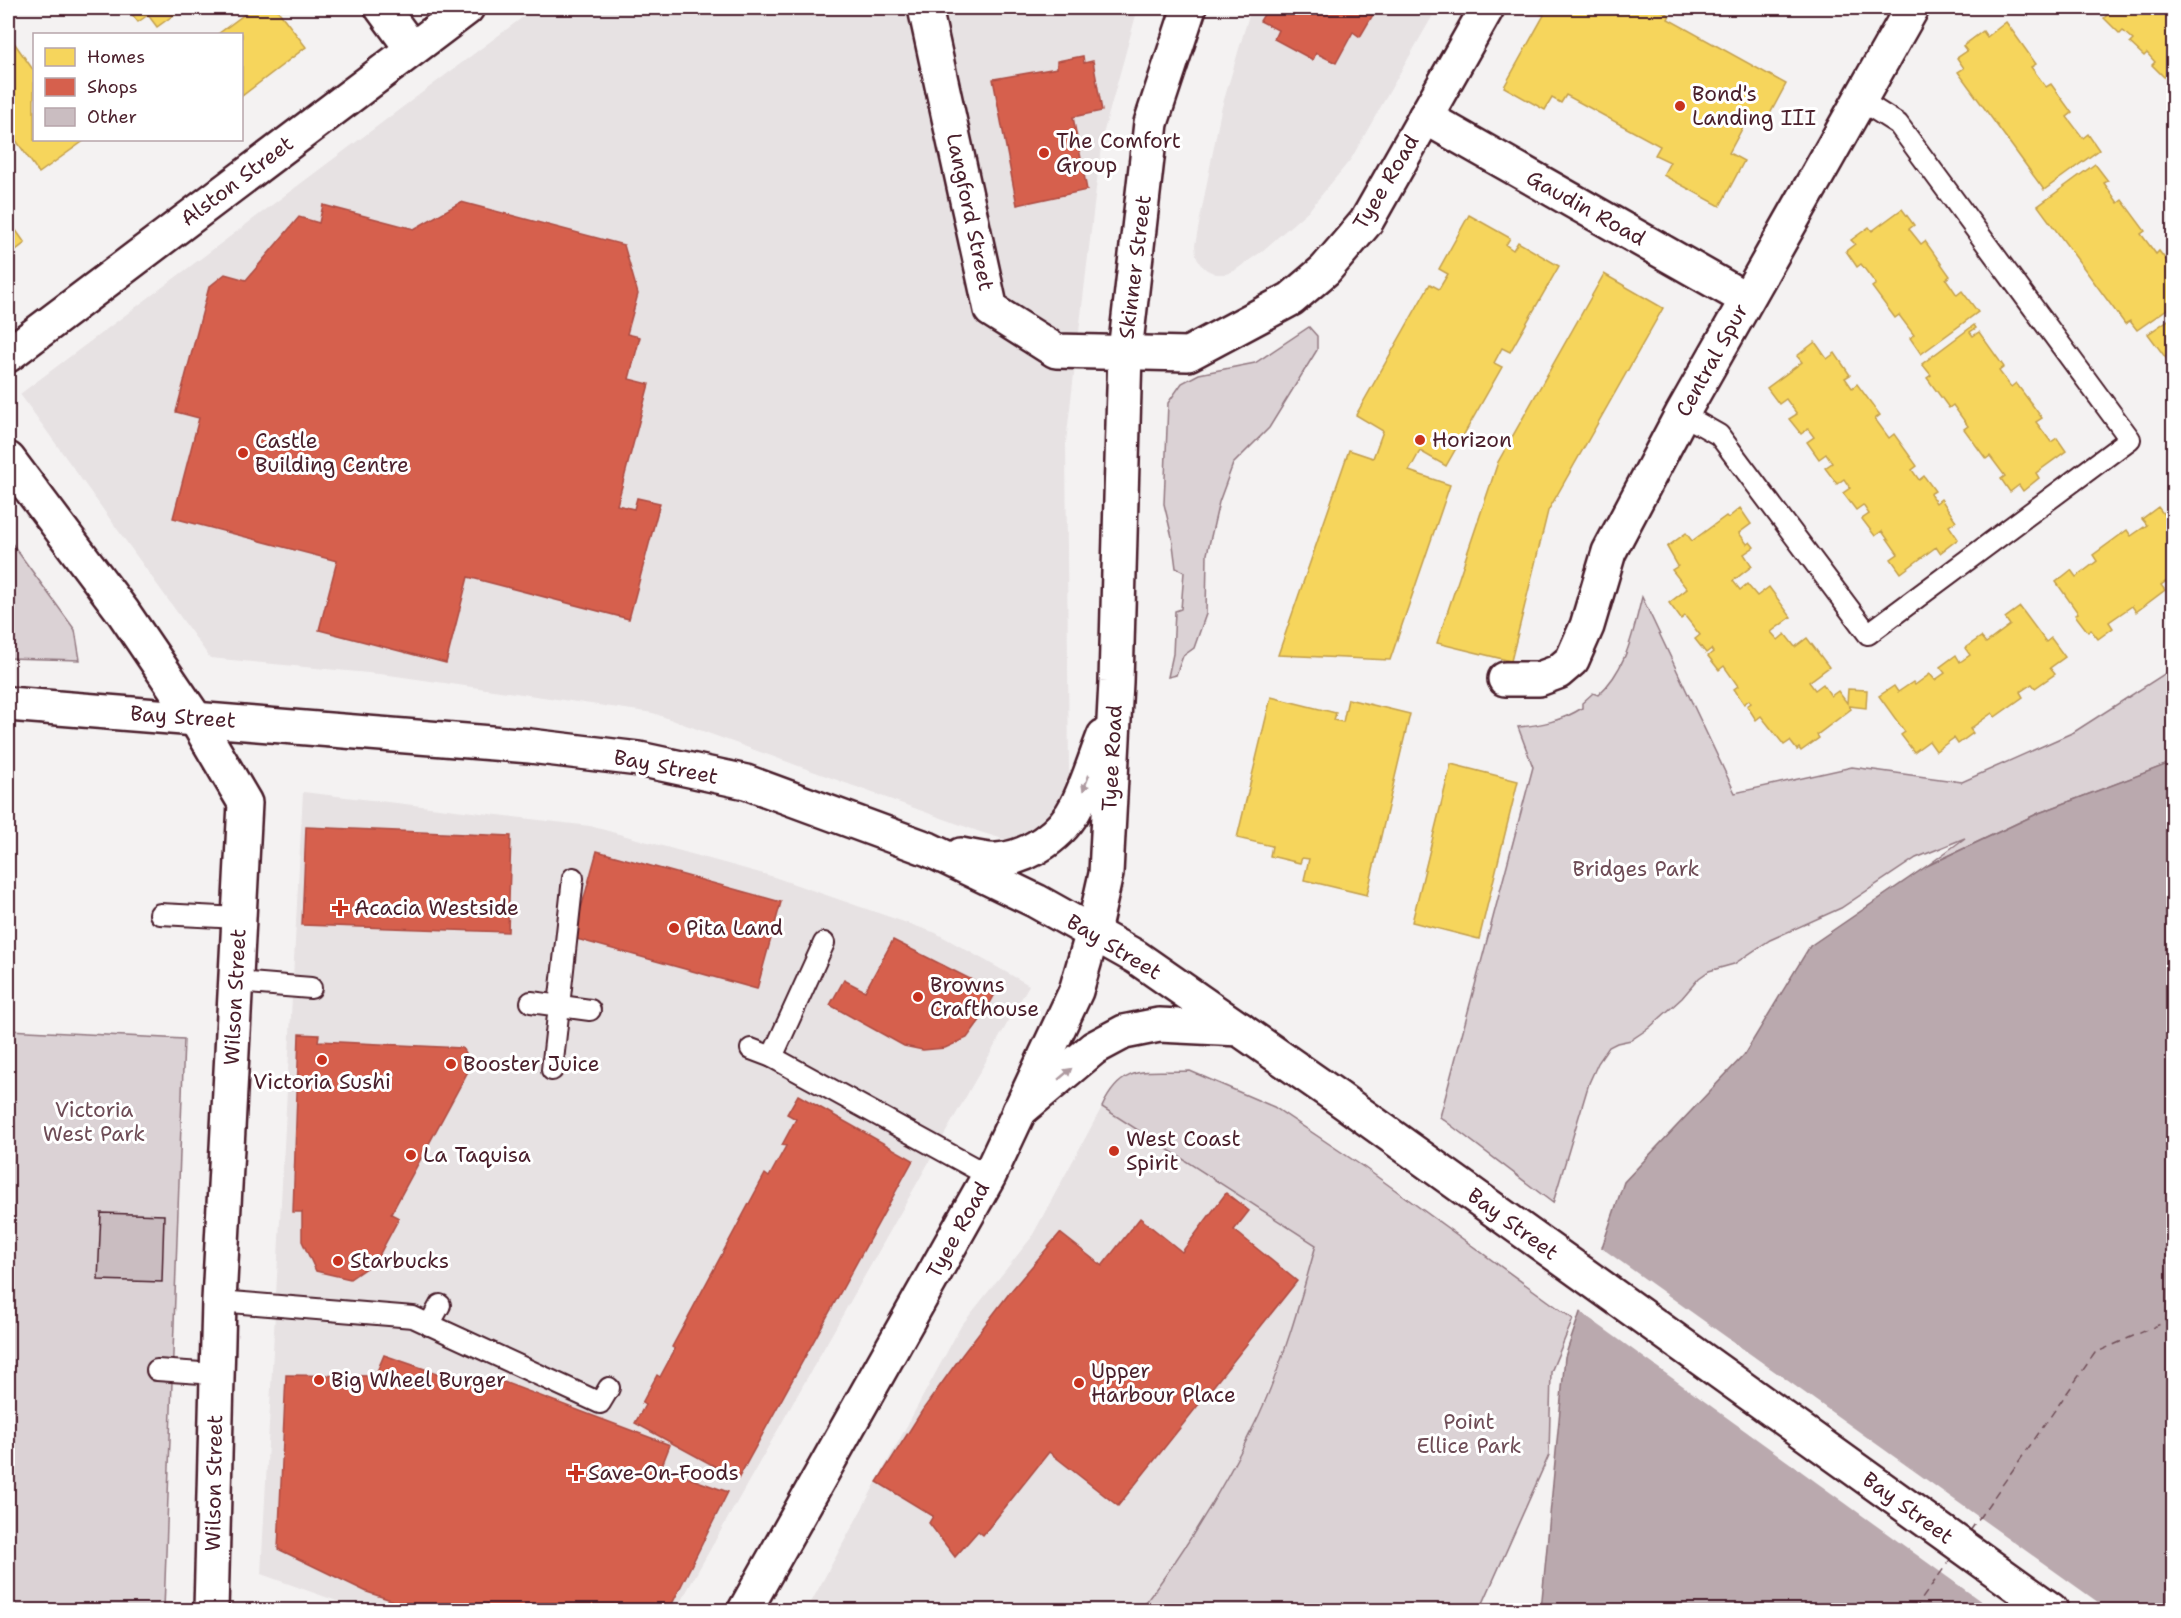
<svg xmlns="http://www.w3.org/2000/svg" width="2181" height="1618" font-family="'Shantell Sans',sans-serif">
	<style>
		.built { fill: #e7e2e3 }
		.green { fill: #dbd2d5; stroke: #927880; stroke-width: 1.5 }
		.water { fill: #baa9ae; stroke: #8d727a; stroke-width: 1.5 }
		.pier { fill: #f4f2f2 }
		.homes { fill: #f6d55c; stroke: #c29e4d; stroke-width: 1.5 }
		.shops { fill: #d6604d; stroke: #ac4c43; stroke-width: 1.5 }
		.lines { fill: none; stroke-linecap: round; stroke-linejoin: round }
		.ferry { stroke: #714f59; stroke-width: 1.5; stroke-dasharray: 8 6; stroke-linecap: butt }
		.building { fill: #cabdc1; stroke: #4a1f2b; stroke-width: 1.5 }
		.service-casing { stroke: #4a1f2b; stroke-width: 24 }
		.minor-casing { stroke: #4a1f2b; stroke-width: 38 }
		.tertiary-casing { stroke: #4a1f2b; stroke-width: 38 }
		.secondary-casing { stroke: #4a1f2b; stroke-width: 38 }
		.service { stroke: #fff; stroke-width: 20 }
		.minor { stroke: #fff; stroke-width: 33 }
		.tertiary { stroke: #fff; stroke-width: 33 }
		.secondary { stroke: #fff; stroke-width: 33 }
		.oneway { fill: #ae9aa0 }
		.poi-dot { fill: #c8321e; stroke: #fff; stroke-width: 2 }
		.labels { text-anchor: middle; stroke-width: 6; stroke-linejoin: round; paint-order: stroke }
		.poi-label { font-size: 21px; fill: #4a1f2b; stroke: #fff; text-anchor: start }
		.street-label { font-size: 21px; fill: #4a1f2b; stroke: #fff }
		.park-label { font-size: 21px; fill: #6e4c56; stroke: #fff }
	</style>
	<rect width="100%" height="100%" fill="#f4f2f2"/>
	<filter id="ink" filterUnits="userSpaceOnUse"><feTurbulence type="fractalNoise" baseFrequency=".0167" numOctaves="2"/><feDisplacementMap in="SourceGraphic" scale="12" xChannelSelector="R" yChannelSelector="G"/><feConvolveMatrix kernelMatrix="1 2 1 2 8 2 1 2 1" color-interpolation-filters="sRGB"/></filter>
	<g filter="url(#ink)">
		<g class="built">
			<path d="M535,8H1138L1102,138L1066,442L1069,774L1066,797L1058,815L1017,840L1003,839L980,832L653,713L389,675L210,658L20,394Z"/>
			<path d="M1251,8H1437L1351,159L1310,209L1261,252L1234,271L1226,274H1216L1207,270L1200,264L1196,255L1195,245L1221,110Z"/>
			<path d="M303,792L590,826L771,876L936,933L1029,985L676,1610H362L261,1574Z"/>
			<path d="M1102,1107L1316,1245L1292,1331L1259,1413L1220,1493L1172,1568L1140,1610H807L961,1326L1031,1238Z"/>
		</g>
		<g class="green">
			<path d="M1309,327L1317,336V350L1269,428L1233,464L1219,502L1207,554L1206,614L1194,648L1183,656L1176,675L1168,677L1173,654L1175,611L1181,609L1184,572L1176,568L1172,537L1164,504L1168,403L1182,383L1199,374L1255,363Z"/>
			<path d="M8,538L75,630L80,660L8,658Z"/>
			<path d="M1642,597L1735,793L1852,767L1962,782L2074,732L2166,673L2173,666L2174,762L2039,813L1927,866L1965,838L1916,858L1841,908L1770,940L1734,964L1709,971L1699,978L1682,998L1649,1028L1631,1040L1617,1043L1609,1047L1598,1063L1589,1083L1553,1203L1440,1117L1533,767L1518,727C1541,725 1562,721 1582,708V703L1593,693L1598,695C1627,669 1633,632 1642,597Z"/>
			<path d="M8,1030L184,1039L164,1610H8Z"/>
			<path d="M1190,1071L1274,1107L1365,1168L1573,1319L1551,1372L1549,1455L1480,1610H1181L1172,1604L1166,1610H1140C1187,1549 1226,1484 1259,1415C1284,1360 1300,1302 1316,1245L1102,1107C1123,1062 1147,1073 1190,1071Z"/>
		</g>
		<path class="water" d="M2173,762V1610H1541L1565,1357L1624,1182L1744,1055L1810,946L1927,866L2039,813Z"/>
		<path class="pier" d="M1599,1246L2109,1610H1993L1578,1310Z"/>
		<g class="homes">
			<path d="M127,8H182V9L157,27L148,15L138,22Z"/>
			<path d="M253,8H276L306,47L242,96V34H218Z"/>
			<path d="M1540,8H1656L1670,15L1668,19L1786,84L1764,125L1749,116L1729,153L1744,161L1720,206L1663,175L1670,162L1655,155L1660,146L1566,95L1561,103L1552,98L1545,110L1504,87L1544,15L1537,12Z"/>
			<path d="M2093,8H2174V79L2170,76L2166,79L2152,65L2155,62L2147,53L2144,56L2130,43L2133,40L2123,31L2120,34L2104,18L2107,15L2101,9L2098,12Z"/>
			<path d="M2006,22L2036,64L2031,67L2046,87L2051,84L2072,113L2067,117L2083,138L2088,134L2099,150L2044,190L1958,72L1964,68L1957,58L1967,51L1963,46L1983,31L1987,37Z"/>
			<path d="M8,34L34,71V140H85L39,173L8,129Z"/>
			<path d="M2095,164L2108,181L2104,183L2118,203L2122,200L2145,231L2141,234L2156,254L2159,251L2174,270V304L2137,330L2130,321L2125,324L2038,206Z"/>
			<path d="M1902,209L1914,225L1909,229L1921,244L1925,241L1950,276L1946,279L1957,295L1962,291L1978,312L1921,354L1910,338L1914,335L1899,315L1895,318L1872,287L1876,284L1861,264L1857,267L1846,251L1855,244L1851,240L1869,227L1872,231Z"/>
			<path d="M1469,215L1510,238L1506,245L1513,250L1518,242L1559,266L1510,352L1502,348L1494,363L1502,367L1446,466L1420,451L1409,471L1450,485L1390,660L1278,655L1349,450L1373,458L1383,431L1356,415L1430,284L1439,289L1448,274L1439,269Z"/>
			<path d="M8,219L25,243L8,256Z"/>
			<path d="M1604,274L1663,308L1548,511L1511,661L1437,643L1498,462Z"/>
			<path d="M2174,316V369L2148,334Z"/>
			<path d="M1974,325L1976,328L1970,332L1973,336L1979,332L2004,367L1999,371L2011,387L2016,383L2042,418L2036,422L2051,442L2057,438L2066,451L2036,473L2039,478L2023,491L2019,485L2010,492L2001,479L2005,476L1990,456L1986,459L1964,429L1968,426L1953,405L1949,408L1927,378L1931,375L1922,364Z"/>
			<path d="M1815,342L1827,359L1835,353L1850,375L1845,378L1852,388L1857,384L1880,415L1875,419L1889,438L1894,434L1917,466L1912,470L1919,480L1924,476L1935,491L1930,494L1936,503L1941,499L1956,521L1949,526L1958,539L1940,553L1936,547L1901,573L1891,559L1898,554L1882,531L1875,536L1862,519L1869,514L1863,505L1856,510L1843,493L1850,488L1844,479L1837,484L1825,468L1832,463L1826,454L1819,459L1807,442L1814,437L1808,429L1801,434L1789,419L1797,414L1786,399L1779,404L1767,388L1802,362L1797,356Z"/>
			<path d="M2158,507L2174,528V576L2161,585L2165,590L2136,612L2132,606L2109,622L2113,628L2098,639L2091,630L2088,632L2075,615L2078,613L2056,582L2071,570L2076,577L2097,561L2093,555L2127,530L2131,536L2147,525L2142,519Z"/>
			<path d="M1740,508L1751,524L1739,533L1747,544L1750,542L1754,547L1744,554L1752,566L1733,581L1740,590L1747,584L1757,596L1769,587L1791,617L1771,632L1778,640L1785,634L1795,647L1807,638L1829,667L1809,682L1815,690L1823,684L1831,696L1838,691L1847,703L1848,689L1867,690L1866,708L1849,706L1851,709L1817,735L1819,738L1801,751L1799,748L1797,750L1790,741L1784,745L1761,716L1756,720L1747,706L1751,703L1749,700L1744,704L1734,689L1738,686L1724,666L1719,670L1708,656L1713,652L1711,649L1706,653L1695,639L1700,635L1685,616L1681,619L1669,603L1687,589L1672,570L1678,566L1667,547L1686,533L1692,541L1726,516L1728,518Z"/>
			<path d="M2020,607L2046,642L2051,638L2065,657L2050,668L2055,674L2035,688L2032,684L2020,692L2023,697L1995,717L1992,713L1970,729L1973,733L1958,744L1954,738L1936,751L1929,741L1914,752L1901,735L1905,732L1879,696L1894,686L1898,692L1913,682L1915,685L1930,674L1935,680L1945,673L1940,667L1956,655L1960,662L1970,655L1965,648L1981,637L1986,643L2010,625L2005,618Z"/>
			<path d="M1271,697L1336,713L1334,720L1343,722L1348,699L1410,714L1367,895L1304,880L1309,859L1302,858L1300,863L1270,856L1272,846L1237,838Z"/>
			<path d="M1451,764L1518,781L1479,939L1412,922Z"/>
		</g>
		<g class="shops">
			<path d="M1268,8H1377L1360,37L1353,32L1336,63L1316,53L1313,60L1274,39L1278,30L1260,21Z"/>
			<path d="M1083,56L1084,63L1093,61L1102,111L1073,117L1087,190L1017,205L993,79L1057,68V61Z"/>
			<path d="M461,202L624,245L638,294L627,334L640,337L629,379L649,384L617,505L634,509L637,498L660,503L629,619L468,577L446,663L319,630L337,561L173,518L199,418L176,412L209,287L225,274L246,280L299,217L319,223L323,205L414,229Z"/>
			<path d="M306,827L511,836L508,932L302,925Z"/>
			<path d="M597,851L781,902L757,989L573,938Z"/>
			<path d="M893,940L996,992L983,1016L967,1038L945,1048L923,1050L904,1046L830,1005L844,980L865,991Z"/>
			<path d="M299,1034L319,1035L318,1041L462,1048L472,1064L391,1214L399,1218L376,1261L350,1279L316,1271L302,1241V1212H293Z"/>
			<path d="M798,1095L913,1160L738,1479L635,1423L645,1405L642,1403L657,1375L660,1377L675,1349L672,1347L765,1174L769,1177L786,1146L782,1145L796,1119L787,1114Z"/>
			<path d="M1226,1193L1249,1211L1234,1230L1297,1281L1118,1506L1049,1452L983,1535L978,1531L955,1557L929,1523L933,1516L877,1482L922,1411L962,1355L1011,1291L1060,1233L1102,1266L1140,1218L1182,1252Z"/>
			<path d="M384,1355L483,1389L488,1376L670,1445L661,1468L728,1492L669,1610H421L367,1592L278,1549L286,1375L375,1376Z"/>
		</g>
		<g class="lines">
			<g class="ferry">
				<path d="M1970,1531L2095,1353L2174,1318"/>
				<path d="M1914,1610L1952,1557"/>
			</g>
		</g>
		<path class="building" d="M101,1213L164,1215L162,1282L98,1280Z"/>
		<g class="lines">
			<defs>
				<g id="service">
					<path d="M1682,414L1719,435L1868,634L2130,439L1898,124L1860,100"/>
					<path d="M160,914L239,918"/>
					<path d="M236,982L311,988"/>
					<path d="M531,1002L590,1010"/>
					<path d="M751,1049L772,1057L989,1176"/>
					<path d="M772,1057L824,943"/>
					<path d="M552,1070L573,878"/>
					<path d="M219,1301L413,1317L600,1403L609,1388"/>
					<path d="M429,1325L440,1305"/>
					<path d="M157,1370L216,1374"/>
				</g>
				<g id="minor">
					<path d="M382,8L412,49"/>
					<path d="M925,8L991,310L1056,351L1188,354L1291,299L1325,270L1366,222L1487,8"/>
					<path d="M1425,117L1746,299"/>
					<path d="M8,355L467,8"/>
					<path d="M8,459L123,612L195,718L245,803L219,1301L211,1610"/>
					<path d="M1505,679H1539L1558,672L1572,660L1587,626L1609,552L1682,414L1912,8"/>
				</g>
				<path id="tertiary" d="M745,1610L989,1176L1076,991L1093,932"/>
				<g id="secondary">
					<path d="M8,704L530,746L639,759L746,782L928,849L1036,901L1136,957L1337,1097L2051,1610"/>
					<path d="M961,855C972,857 986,861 997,860C1029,858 1063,834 1077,805C1088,783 1095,759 1104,736"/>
					<path d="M1093,932L1106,874L1107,853L1116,682L1125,352L1151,123L1189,8"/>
					<path d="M1019,1111L1094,1048L1124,1032L1159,1025L1240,1029"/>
				</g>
			</defs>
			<use href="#service" class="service-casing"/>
			<use href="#minor" class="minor-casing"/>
			<use href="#tertiary" class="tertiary-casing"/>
			<use href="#secondary" class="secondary-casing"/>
			<use href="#service" class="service"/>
			<use href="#minor" class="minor"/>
			<use href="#tertiary" class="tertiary"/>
			<use href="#secondary" class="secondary"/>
		</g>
		<defs><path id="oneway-solid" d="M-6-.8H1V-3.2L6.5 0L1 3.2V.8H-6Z" transform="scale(1.5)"/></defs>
		<g class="oneway">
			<use href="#oneway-solid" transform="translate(1086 783) rotate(111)"/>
			<use href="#oneway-solid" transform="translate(1065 1074) rotate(-40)"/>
		</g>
	</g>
	<g class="poi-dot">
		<circle cx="1680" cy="106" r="6"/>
		<circle cx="1044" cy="153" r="6"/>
		<circle cx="1420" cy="440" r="6"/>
		<circle cx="243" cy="453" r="6"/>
		<path d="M337 899h6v6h6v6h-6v6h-6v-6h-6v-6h6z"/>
		<circle cx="674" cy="928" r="6"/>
		<circle cx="918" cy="997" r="6"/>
		<circle cx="322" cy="1060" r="6"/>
		<circle cx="451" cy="1064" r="6"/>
		<circle cx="1114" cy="1151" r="6"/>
		<circle cx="411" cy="1155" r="6"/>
		<circle cx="338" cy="1261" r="6"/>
		<circle cx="319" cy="1380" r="6"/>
		<circle cx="1079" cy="1383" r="6"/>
		<path d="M573 1464h6v6h6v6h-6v6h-6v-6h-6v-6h6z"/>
	</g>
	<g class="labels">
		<g class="poi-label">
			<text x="1692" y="101">Bond's<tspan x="1692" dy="24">Landing III</tspan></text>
			<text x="1056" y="148">The Comfort<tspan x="1056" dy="24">Group</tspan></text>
			<text x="1432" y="447">Horizon</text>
			<text x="255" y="448">Castle<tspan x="255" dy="24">Building Centre</tspan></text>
			<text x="354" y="915">Acacia Westside</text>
			<text x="686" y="935">Pita Land</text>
			<text x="930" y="992">Browns<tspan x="930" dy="24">Crafthouse</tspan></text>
			<text x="463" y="1071">Booster Juice</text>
			<text x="322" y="1089" text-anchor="middle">Victoria Sushi</text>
			<text x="1126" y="1146">West Coast<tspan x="1126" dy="24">Spirit</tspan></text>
			<text x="423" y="1162">La Taquisa</text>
			<text x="350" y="1268">Starbucks</text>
			<text x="1091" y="1378">Upper<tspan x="1091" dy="24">Harbour Place</tspan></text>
			<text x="331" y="1387">Big Wheel Burger</text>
			<text x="588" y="1480">Save-On-Foods</text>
		</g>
		<g class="street-label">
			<text transform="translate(237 181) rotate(-37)" y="7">Alston Street</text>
			<text transform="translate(1386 182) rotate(-59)" y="7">Tyee Road</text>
			<text transform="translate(1586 208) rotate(29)" y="7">Gaudin Road</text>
			<text transform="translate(970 212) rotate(78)" y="7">Langford Street</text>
			<text transform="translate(1135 267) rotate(-83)" y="7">Skinner Street</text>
			<text transform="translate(1712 360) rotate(-61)" y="7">Central Spur</text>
			<text transform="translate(183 717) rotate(4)" y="7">Bay Street</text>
			<text transform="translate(1112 758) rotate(-87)" y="7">Tyee Road</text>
			<text transform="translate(666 767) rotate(11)" y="7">Bay Street</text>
			<text transform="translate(1114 947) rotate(31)" y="7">Bay Street</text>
			<text transform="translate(235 997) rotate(-87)" y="7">Wilson Street</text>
			<text transform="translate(1513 1224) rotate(36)" y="7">Bay Street</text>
			<text transform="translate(958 1230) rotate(-61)" y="7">Tyee Road</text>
			<text transform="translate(214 1483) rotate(-89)" y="7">Wilson Street</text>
			<text transform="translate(1908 1508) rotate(36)" y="7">Bay Street</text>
		</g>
		<g class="park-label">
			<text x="1636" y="876">Bridges Park</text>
			<text x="94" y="1117">Victoria<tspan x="94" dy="24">West Park</tspan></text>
			<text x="1469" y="1429">Point<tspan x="1469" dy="24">Ellice Park</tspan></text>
		</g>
	</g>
	<rect width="2181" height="1618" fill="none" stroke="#fff" stroke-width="30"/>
	<rect x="15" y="15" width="2151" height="1588" fill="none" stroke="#4a1f2b" stroke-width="2" filter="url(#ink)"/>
	<rect x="33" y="33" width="210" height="108" fill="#ffffff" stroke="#b7a5aa" stroke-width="1.5"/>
	<rect x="45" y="48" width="30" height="18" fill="#f6d55c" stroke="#b7a5aa" stroke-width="1.5"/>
	<text x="87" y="63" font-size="18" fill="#4a1f2b">Homes</text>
	<rect x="45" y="78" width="30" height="18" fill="#d6604d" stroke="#b7a5aa" stroke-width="1.5"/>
	<text x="87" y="93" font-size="18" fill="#4a1f2b">Shops</text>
	<rect x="45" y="108" width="30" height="18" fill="#cabdc1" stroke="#b7a5aa" stroke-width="1.5"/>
	<text x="87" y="123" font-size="18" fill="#4a1f2b">Other</text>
</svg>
